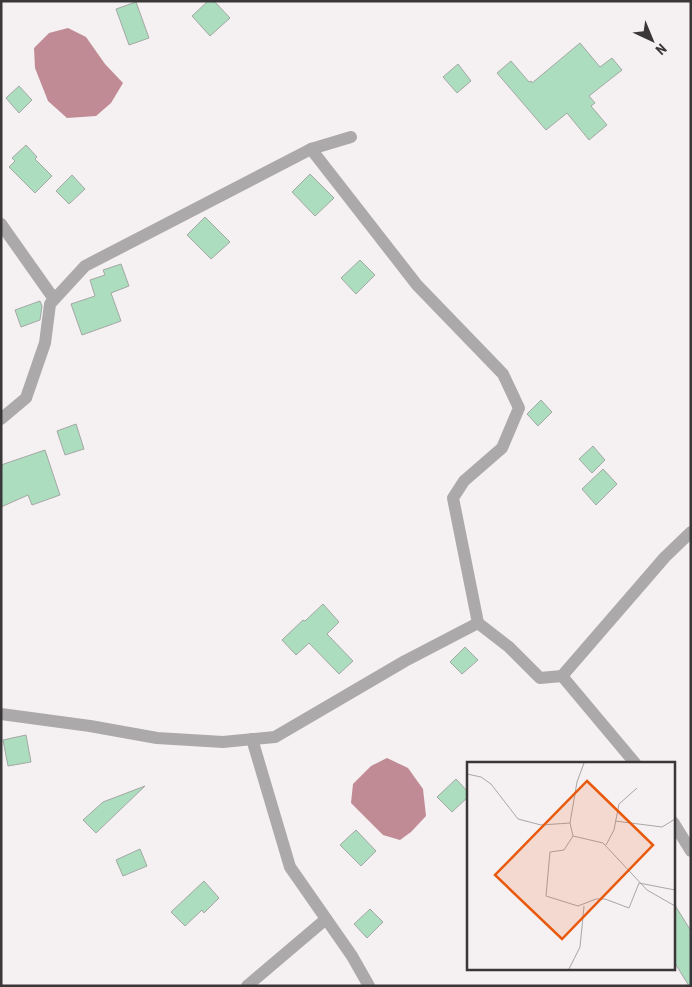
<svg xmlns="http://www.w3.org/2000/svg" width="692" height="987" font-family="'Roboto Condensed',sans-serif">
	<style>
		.water { fill: #c08b95 }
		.building { fill: #abddbe; stroke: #a4a8a5 }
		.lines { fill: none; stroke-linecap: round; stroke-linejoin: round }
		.minor { stroke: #aba9aa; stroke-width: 12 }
		.inset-road { fill: none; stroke: #aaa6a7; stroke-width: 1 }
		.view { fill: #e8590c; fill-opacity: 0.15; stroke: #e8590c; stroke-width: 2.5 }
		.inset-edge { fill: none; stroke: #393738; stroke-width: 2.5 }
	</style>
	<rect width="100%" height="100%" fill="#f5f0f1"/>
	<g class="water">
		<path d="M68,28L86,37L105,64L123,83L111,103L96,116L67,118L48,101L35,68L34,48L49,33Z"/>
		<path d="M387,758L408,768L423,789L426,816L411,832L400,840L383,835L351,803L353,784L371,766Z"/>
	</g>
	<g class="building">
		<path d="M208,1H214L230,18L210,36L192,16Z"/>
		<path d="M136,2L149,38L129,45L116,9Z"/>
		<path d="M580,43L600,67L612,58L622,70L589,96L595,103L591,106L607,125L589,140L567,113L546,130L497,73L511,61L529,82L531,81L532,83Z"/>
		<path d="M458,64L471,81L457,93L443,77Z"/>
		<path d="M19,86L32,100L19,113L6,98Z"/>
		<path d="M26,145L37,157L35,159L52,176L35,193L9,167L15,161L12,158Z"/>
		<path d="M310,174L334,198L315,216L292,192Z"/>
		<path d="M72,175L85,189L69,204L56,191Z"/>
		<path d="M205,217L230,242L211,259L187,235Z"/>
		<path d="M360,260L375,275L356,294L341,278Z"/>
		<path d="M121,264L129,286L111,293L121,321L82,335L71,304L95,296L90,280L105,275L103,270Z"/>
		<path d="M40,301L42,306L40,320L21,327L15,310Z"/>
		<path d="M541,400L552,412L538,426L527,414Z"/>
		<path d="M76,424L84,449L65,455L57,431Z"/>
		<path d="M593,446L605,460L592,473L579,459Z"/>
		<path d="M45,450L60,495L32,505L28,495L1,507V465Z"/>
		<path d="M603,469L617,484L596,505L582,489Z"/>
		<path d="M323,604L339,622L327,634L353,661L339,674L309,643L296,655L282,640L303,620L305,621Z"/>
		<path d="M465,647L478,660L462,674L450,662Z"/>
		<path d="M26,735L31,762L8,766L3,740Z"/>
		<path d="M456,779L468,792V797L452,812L437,797Z"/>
		<path d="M145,786L96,833L83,820L103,802Z"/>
		<path d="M356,830L376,851L361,866L340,845Z"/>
		<path d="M140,849L147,866L123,876L116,860Z"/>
		<path d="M204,881L219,898L204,913L202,910L185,926L171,912Z"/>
		<path d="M673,902L691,931V986H689L673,960Z"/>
		<path d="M370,909L383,922L367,938L354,924Z"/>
	</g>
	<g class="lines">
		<g class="minor">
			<path d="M311,149L351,137"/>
			<path d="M1,224L54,299"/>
			<path d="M1,419L26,398L45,343L50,304L85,266L311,149L417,285L503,374L519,408L502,448L464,481L453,498L478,623"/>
			<path d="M1,714L90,726L157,738L223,742L275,737L405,661L478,623L509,647L540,678L562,676"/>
			<path d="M252,739L290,867L352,956L369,986"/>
			<path d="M635,763L562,676L665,557L691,532"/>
			<path d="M673,822L691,851"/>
			<path d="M247,986L326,919"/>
		</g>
	</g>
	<g transform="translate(467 762)">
		<rect width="208" height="208" fill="#f5f0f1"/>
		<path class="inset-road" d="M0,12L14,15L24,22L51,57L74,63L103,61L110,20L117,1M148,59L195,65L208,57M103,61L106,74L136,81L180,128L208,144M106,74L97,88L83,90L79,134L111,144L129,137H138L162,146L172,121L208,128M139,83L147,68L152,42L170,26M102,207L113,185L117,144"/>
		<path class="view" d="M120,19L186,83L95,177L28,113Z"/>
		<rect width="208" height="208" class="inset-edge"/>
	</g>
	<rect width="692" height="987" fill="none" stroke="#393738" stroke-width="5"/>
	<g transform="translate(652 40) rotate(136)" stroke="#f5f0f1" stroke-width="4" paint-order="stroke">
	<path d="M0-4L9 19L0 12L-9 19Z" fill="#393738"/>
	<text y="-8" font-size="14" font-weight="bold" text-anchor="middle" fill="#393738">N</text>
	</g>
</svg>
